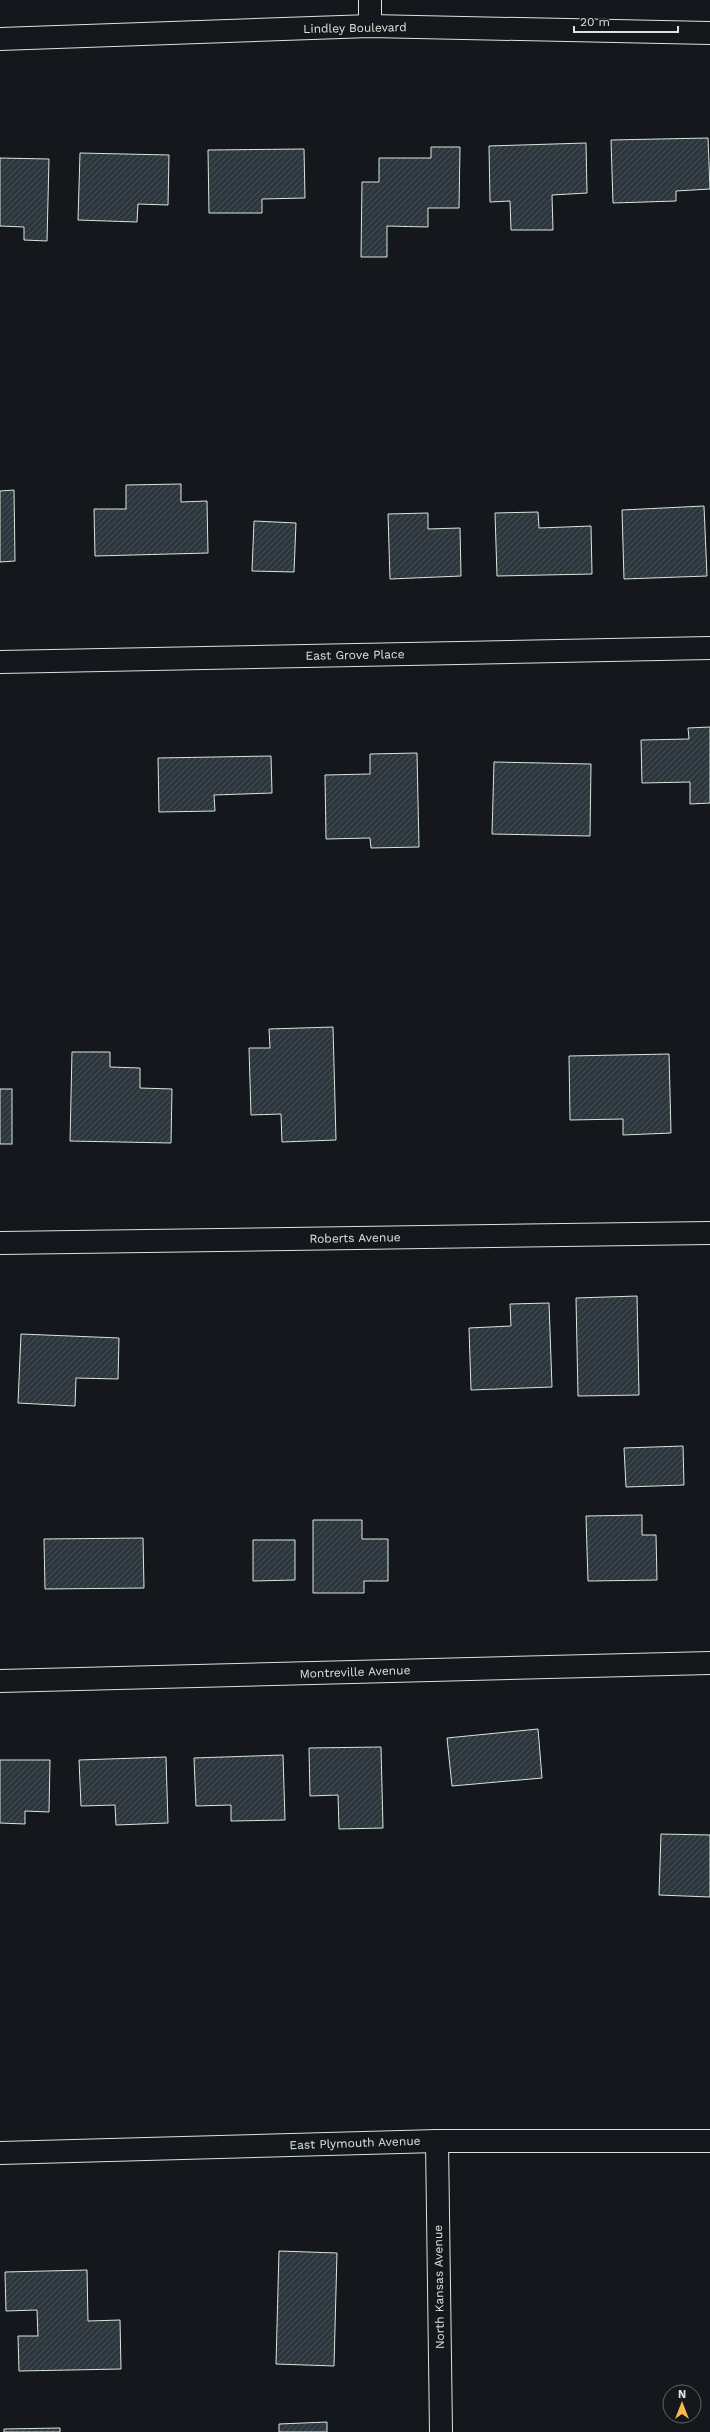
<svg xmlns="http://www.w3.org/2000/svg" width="710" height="2432" font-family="'Work Sans',sans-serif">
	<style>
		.building { fill: url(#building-hatch); stroke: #d8e6dc }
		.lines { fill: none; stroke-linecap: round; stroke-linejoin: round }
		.street-casing { stroke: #d8e6dc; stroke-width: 24 }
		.secondary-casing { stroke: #d8e6dc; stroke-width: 24 }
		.street { stroke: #14181c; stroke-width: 22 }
		.secondary { stroke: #14181c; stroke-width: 22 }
		.labels { text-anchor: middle; stroke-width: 3; stroke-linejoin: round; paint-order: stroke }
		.street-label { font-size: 12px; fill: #d8e6dc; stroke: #14181c }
	</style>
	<defs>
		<pattern id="building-hatch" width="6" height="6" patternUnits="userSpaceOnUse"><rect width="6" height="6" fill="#2c363c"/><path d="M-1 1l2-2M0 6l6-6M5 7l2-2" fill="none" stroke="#4a5358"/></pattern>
	</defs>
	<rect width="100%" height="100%" fill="#14181c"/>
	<g class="building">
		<path d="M708,138L710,189L676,191V201L613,203L611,140Z"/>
		<path d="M586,143L587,193L552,195L553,230H511L510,201L490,202L489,146Z"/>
		<path d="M431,147H460L459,208H428V227L387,226V257H361L362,182H379V158H431Z"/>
		<path d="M304,149L305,198L262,199V213H209L208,150Z"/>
		<path d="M80,153L169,155L168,205L138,204L137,222L78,220Z"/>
		<path d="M0,158L49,159L47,241L24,240V227L0,226Z"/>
		<path d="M181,484V502L207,501L208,553L95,556L94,509H126V485Z"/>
		<path d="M14,490L15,561L0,562V491Z"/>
		<path d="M704,506L707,576L624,579L622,510Z"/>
		<path d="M538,512L539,528L591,526L592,574L497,576L495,513Z"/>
		<path d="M428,513V529L460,528L461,576L390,579L388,514Z"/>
		<path d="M254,521L296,523L294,572L252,571Z"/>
		<path d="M710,727V803L690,804V782L642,783L641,740L689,739L688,728Z"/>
		<path d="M417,753L419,847L371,848L370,838L326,839L325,775L370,774V754Z"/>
		<path d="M271,756L272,793L214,795L215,811L159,812L158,758Z"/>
		<path d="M494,762L591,764L590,836L492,834Z"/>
		<path d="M333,1027L336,1140L282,1142L281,1114L251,1115L249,1048H270L269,1029Z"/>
		<path d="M72,1052H110V1067L140,1068V1088L172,1089L171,1143L70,1141Z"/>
		<path d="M669,1054L671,1133L623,1135V1119L570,1120L569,1056Z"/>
		<rect x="0" y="1089" width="12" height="55"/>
		<path d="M637,1296L639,1395L578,1396L576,1298Z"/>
		<path d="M549,1303L552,1387L471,1390L469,1328L511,1326L510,1304Z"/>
		<path d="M21,1334L119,1338L118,1379L76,1378L75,1406L18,1403Z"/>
		<path d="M683,1446L684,1485L626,1487L624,1448Z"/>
		<path d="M642,1515V1535H656L657,1580L588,1581L586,1516Z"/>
		<path d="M313,1520H362V1539H388V1581H364V1593H313Z"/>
		<path d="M143,1538L144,1588L45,1589L44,1539Z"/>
		<path d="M253,1540H295V1580L253,1581Z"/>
		<path d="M538,1729L542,1778L452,1786L447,1738Z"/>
		<path d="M381,1747L383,1828L339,1829L338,1795L310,1796L309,1748Z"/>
		<path d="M283,1755L285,1820L231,1821V1805L196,1806L194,1758Z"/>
		<path d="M166,1757L168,1823L116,1825L115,1805L81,1806L79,1760Z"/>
		<path d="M0,1760H50L49,1812L25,1811V1824L0,1823Z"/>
		<path d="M661,1834L710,1835V1897L659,1895Z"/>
		<path d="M279,2251L337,2253L334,2366L276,2364Z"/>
		<path d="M87,2270L88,2321L120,2320L121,2369L19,2371L18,2336H38L37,2310L6,2311L5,2272Z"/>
		<path d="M327,2422V2432H279V2424Z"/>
		<path d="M60,2428V2432H4V2429Z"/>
	</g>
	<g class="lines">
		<defs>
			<g id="street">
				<path d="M370,0V26"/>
				<path d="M0,39L370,26L710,33"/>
				<path d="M0,662L710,648"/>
				<path d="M0,1243L710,1233"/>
				<path d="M0,1681L710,1663"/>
				<path d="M437,2141L441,2432"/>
			</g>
			<path id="secondary" d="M0,2153L437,2141H710"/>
		</defs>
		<use href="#street" class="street-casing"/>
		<use href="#secondary" class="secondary-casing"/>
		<use href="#street" class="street"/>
		<use href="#secondary" class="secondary"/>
	</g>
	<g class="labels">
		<g class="street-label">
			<text transform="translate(355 28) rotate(-1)" y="4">Lindley Boulevard</text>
			<text transform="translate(355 655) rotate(-1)" y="4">East Grove Place</text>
			<text transform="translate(355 1238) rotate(-1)" y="4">Roberts Avenue</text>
			<text transform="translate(355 1672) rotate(-2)" y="4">Montreville Avenue</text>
			<text transform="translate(355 2143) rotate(-2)" y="4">East Plymouth Avenue</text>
			<text transform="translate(439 2287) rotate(-91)" y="4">North Kansas Avenue</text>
		</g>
	</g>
	<g transform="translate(682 2404)"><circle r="19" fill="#14181c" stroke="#626a69"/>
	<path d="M0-3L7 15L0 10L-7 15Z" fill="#ffb74d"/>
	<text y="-6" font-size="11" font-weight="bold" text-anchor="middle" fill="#d8e6dc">N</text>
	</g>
	<path d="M574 26v6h104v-6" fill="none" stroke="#d8e6dc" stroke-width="2"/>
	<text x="580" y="26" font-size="12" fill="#d8e6dc" stroke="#14181c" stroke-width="3" paint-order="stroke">20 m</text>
</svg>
